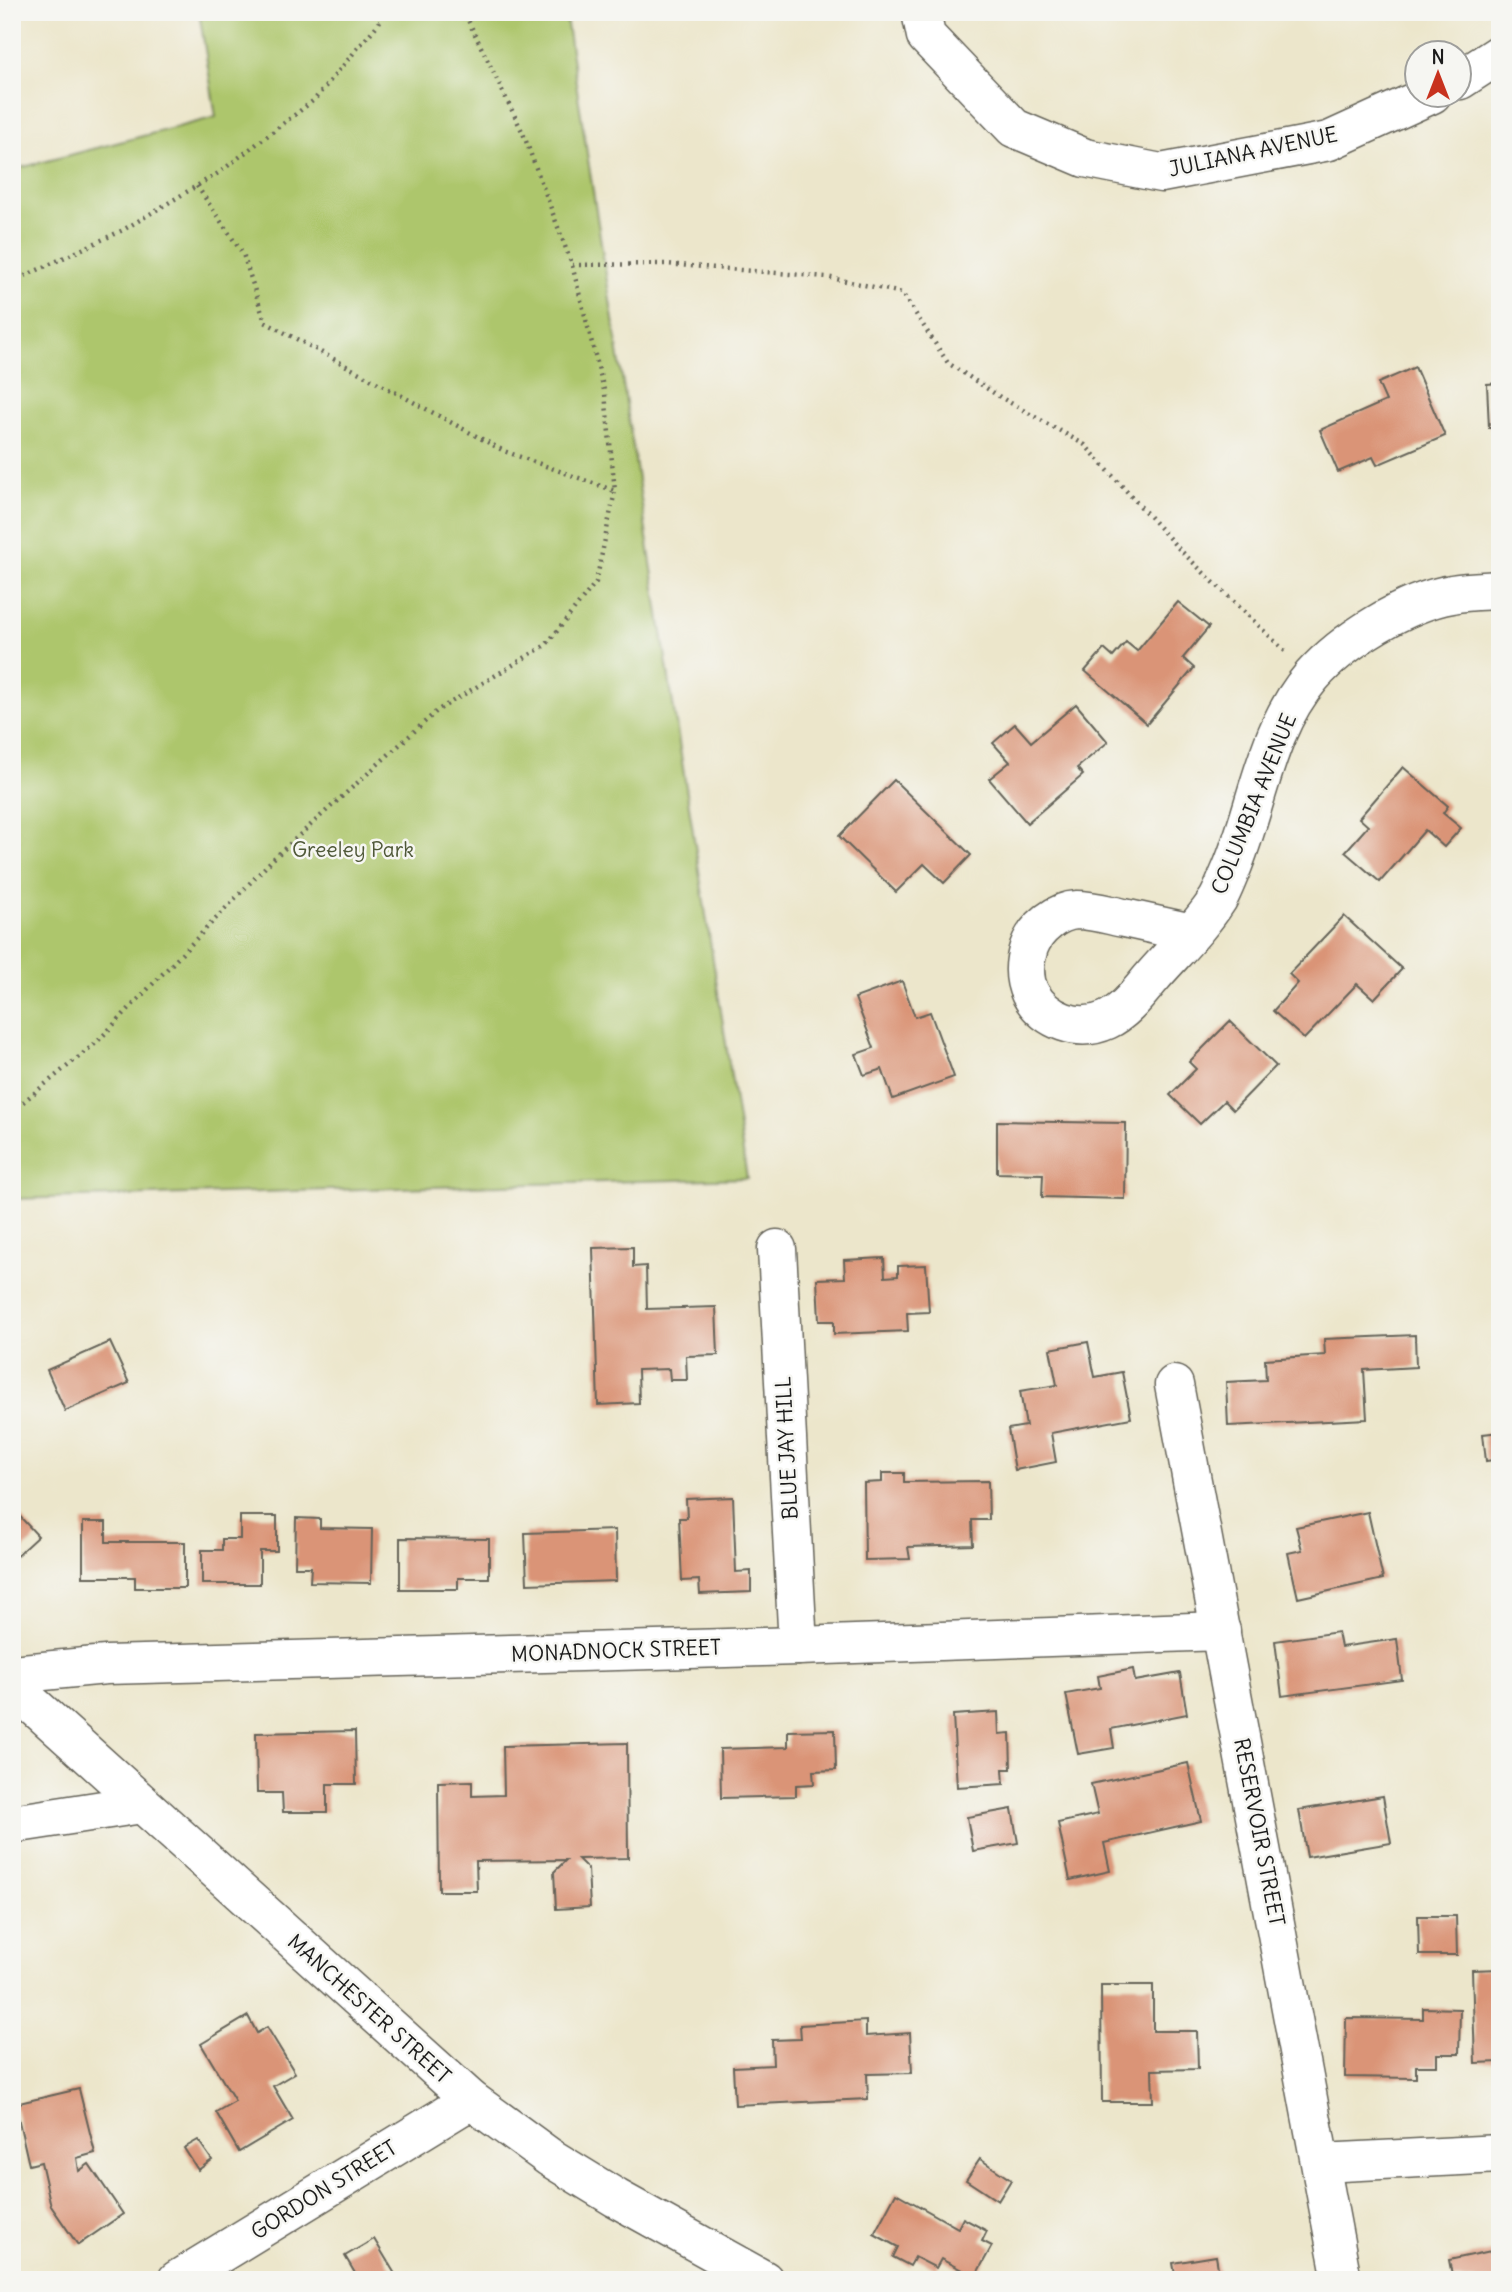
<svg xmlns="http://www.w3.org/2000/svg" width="1512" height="2292" font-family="Delius,sans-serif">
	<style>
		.green { fill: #adc66c; stroke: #647144; stroke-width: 2 }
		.building { fill: #da9477 }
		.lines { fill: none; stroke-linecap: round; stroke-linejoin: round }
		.minor-casing { stroke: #656359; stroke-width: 41 }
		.path { stroke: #656359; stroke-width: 4.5; stroke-dasharray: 2 5; stroke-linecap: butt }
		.minor { stroke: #fff; stroke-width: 38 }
		.labels { text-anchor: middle; stroke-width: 5; stroke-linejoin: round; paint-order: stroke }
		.street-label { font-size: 21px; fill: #1c1c1c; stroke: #f6f6f2 }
		.park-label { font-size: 21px; fill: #4f5838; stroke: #f6f6f2 }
	</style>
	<rect width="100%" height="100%" fill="#f6f6f2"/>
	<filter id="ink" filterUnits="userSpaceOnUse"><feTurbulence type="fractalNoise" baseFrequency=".0143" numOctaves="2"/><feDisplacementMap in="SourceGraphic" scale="14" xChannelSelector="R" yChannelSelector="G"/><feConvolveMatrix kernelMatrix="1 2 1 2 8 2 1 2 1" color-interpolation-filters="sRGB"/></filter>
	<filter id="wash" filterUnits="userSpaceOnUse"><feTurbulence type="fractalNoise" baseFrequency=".00686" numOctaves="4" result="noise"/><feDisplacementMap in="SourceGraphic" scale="28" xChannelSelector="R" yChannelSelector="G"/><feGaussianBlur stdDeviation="1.57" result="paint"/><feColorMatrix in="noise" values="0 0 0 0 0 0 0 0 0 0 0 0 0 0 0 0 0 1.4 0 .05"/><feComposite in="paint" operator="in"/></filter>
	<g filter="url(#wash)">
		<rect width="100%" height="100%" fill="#ece6cb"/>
		<path class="green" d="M199,12H565L747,1178L12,1199V170L216,117Z"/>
		<g id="blocks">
			<g class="building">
				<path d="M1415,367L1445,436L1377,465L1373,457L1338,472L1320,430L1386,401L1378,383Z"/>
				<path d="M1500,383V428H1489L1487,384Z"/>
				<path d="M1178,602L1209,627L1183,658L1194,668L1147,724L1085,671L1104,649L1113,657L1126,642L1137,651Z"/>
				<path d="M1497,686H1500V775H1495Z"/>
				<path d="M1076,704L1108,742L1077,768L1083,775L1027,823L989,779L1010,762L993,743L1015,724L1031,742Z"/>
				<path d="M1403,767L1448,806L1443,813L1461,828L1444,847L1425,830L1380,882L1345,852L1368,826L1359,818Z"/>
				<path d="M894,780L971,855L944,883L924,864L896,892L839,836Z"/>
				<path d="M1344,916L1402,969L1374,999L1357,984L1304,1039L1273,1011L1298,983L1289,974Z"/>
				<path d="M902,981L915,1017L930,1012L954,1077L893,1099L882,1069L864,1075L856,1054L874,1048L855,998Z"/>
				<path d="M1230,1021L1276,1066L1233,1110L1224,1101L1200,1124L1170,1095L1196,1069L1189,1062Z"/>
				<path d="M997,1121L1126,1123L1125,1199L1042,1197L1043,1174L997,1173Z"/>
				<path d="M633,1247V1267L646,1266L647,1309L716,1307L718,1355L686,1356L687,1380H670L669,1369L638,1370L639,1403L598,1405L593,1248Z"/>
				<path d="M884,1258L885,1277L898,1276V1266L926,1265L929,1312L907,1313L908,1331L834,1334V1321H819L817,1279L845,1278L844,1260Z"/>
				<path d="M1415,1335L1416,1367L1364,1370L1367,1419L1228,1426L1226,1382L1266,1380L1265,1359L1325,1355L1324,1339Z"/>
				<path d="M110,1342L129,1383L65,1411L47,1370Z"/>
				<path d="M1088,1342L1095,1377L1122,1372L1131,1418L1051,1433L1056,1462L1015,1470L1008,1429L1026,1426L1020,1391L1057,1385L1050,1349Z"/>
				<path d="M1500,1432V1459L1486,1461L1483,1434Z"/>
				<path d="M882,1473H904V1482L988,1481L989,1520H972L973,1545L908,1547L910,1559L865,1560L864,1483L882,1482Z"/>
				<path d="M733,1497L736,1572L751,1571V1592L700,1594L699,1580L682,1581L679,1518H687L686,1499Z"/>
				<path d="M12,1508L38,1536L12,1560Z"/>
				<path d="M1368,1512L1383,1579L1298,1598L1288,1553L1302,1550L1296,1527Z"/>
				<path d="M240,1516H277V1551H260V1584H202V1550H222V1539H240Z"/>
				<path d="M296,1518L320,1519V1528L372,1529L371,1583L310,1582L311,1567H295Z"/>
				<path d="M83,1522H106V1542H185V1588H135V1577H83Z"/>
				<path d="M615,1530L616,1581L527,1584L525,1533Z"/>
				<path d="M400,1538L489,1539V1578H458V1589H400Z"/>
				<path d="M1338,1632L1341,1647L1397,1639L1402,1680L1282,1696L1275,1641Z"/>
				<path d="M1133,1669L1135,1681L1180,1673L1187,1714L1111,1729L1114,1748L1078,1754L1066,1694L1100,1688L1098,1676Z"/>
				<path d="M998,1712L999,1734L1010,1733L1011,1769H1003L1004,1784L957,1787L953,1715Z"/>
				<path d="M835,1730L836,1770L813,1771L814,1784L796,1785V1796L721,1798L720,1749L788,1747V1731Z"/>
				<path d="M355,1731L356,1784H327V1812H283L282,1793H257L256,1733Z"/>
				<path d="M627,1743L628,1858L578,1859L588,1869L590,1907L556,1909L554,1872L566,1860L476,1861L477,1891H439L438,1782L472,1781V1796L504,1795L503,1746Z"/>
				<path d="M1188,1763L1201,1821L1104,1843L1110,1871L1070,1880L1058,1823L1098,1814L1091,1784Z"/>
				<path d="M1383,1796L1391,1843L1307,1857L1299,1810Z"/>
				<path d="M1012,1809L1018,1843L973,1851L967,1817Z"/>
				<path d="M1418,1916H1456L1457,1955H1419Z"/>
				<path d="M1500,1969V2062L1475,2063L1472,1970Z"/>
				<path d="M1101,1985H1153V2031H1197L1198,2069L1152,2070L1153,2102H1102Z"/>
				<path d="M1423,2008L1460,2009L1459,2054H1437V2066H1416V2078L1345,2077L1346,2018L1423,2019Z"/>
				<path d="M248,2016L257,2033L267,2027L295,2073L273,2086L293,2120L239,2152L216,2112L235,2101L201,2044Z"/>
				<path d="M866,2021V2036L910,2033L912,2073L867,2074L868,2099L735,2105L733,2067L773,2065L772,2040L801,2039L800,2025Z"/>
				<path d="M79,2089L95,2153L77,2158L79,2171L89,2164L123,2214L78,2245L51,2206L41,2162L29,2165L15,2104Z"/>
				<path d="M198,2140L212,2160L198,2170L184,2148Z"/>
				<path d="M980,2159L1011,2180L998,2201L966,2180Z"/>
				<path d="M896,2193L958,2228L963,2218L987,2231L982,2241L992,2246L975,2277L941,2259L936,2268L915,2257L910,2266L893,2257L898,2247L874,2234Z"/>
				<path d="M374,2239L398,2279L408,2274L411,2280H359L345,2256Z"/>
				<path d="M1500,2249V2280H1453L1449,2260Z"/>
				<path d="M1216,2256L1220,2280H1176L1173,2263Z"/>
			</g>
		</g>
	</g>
	<g filter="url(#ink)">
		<use href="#blocks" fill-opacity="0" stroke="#656359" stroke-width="2"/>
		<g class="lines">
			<defs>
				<g id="minor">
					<path d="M921,12L926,36L1014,128L1085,158L1161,173L1329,141L1432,94"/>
					<path d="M1460,80L1500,54"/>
					<path d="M1192,933C1169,928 1147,923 1124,918C1109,915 1093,910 1077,910C1057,911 1036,928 1029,947C1024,962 1023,978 1030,993C1045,1021 1079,1033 1107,1020C1126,1011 1140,991 1153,976C1175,951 1200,927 1218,899C1223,890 1227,879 1231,870C1258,806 1265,730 1312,676C1344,640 1405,602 1452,594C1467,591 1484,591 1500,590"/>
					<path d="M777,1249L798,1646"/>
					<path d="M1174,1385L1342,2280"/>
					<path d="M12,1674L106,1665L798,1646L1221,1631"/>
					<path d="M12,1686L471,2100L549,2157L616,2198L764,2280"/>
					<path d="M12,1824L142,1804"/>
					<path d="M1321,2163L1500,2154"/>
					<path d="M177,2280L471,2100"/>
				</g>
			</defs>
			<use href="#minor" class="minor-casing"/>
			<g class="path">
				<path d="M197,186L243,254L265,322L504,451L615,491"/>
				<path d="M572,265L666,264L827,277L902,293L948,363L1000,397L1085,445L1177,547L1286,652"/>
				<path d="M12,282L123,230L220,172L314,100L379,23L385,12"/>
				<path d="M12,1111L96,1043L273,859L438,710L546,645L596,582L615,491L605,394L572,265L523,133L467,18V12"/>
			</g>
			<use href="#minor" class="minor"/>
		</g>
	</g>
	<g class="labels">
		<g class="street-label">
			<text transform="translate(1253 152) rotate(-12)" y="7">JULIANA AVENUE</text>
			<text transform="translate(1254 804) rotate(-68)" y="7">COLUMBIA AVENUE</text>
			<text transform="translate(787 1448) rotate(-93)" y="7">BLUE JAY HILL</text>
			<text transform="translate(616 1651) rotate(-2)" y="7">MONADNOCK STREET</text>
			<text transform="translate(1259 1832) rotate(79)" y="7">RESERVOIR STREET</text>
			<text transform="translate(369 2009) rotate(42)" y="7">MANCHESTER STREET</text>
			<text transform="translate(324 2190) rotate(-32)" y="7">GORDON STREET</text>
		</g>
		<g class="park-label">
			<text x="353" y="857">Greeley Park</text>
		</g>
	</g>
	<rect width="1512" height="2292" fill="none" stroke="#f6f6f2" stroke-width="42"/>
	<g transform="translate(1438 74)"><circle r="33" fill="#f6f6f2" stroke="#9f9f9c" stroke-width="2"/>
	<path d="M0-5L12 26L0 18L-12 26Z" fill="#c8321e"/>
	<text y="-10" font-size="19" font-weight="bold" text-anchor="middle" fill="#1c1c1c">N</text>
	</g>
</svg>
